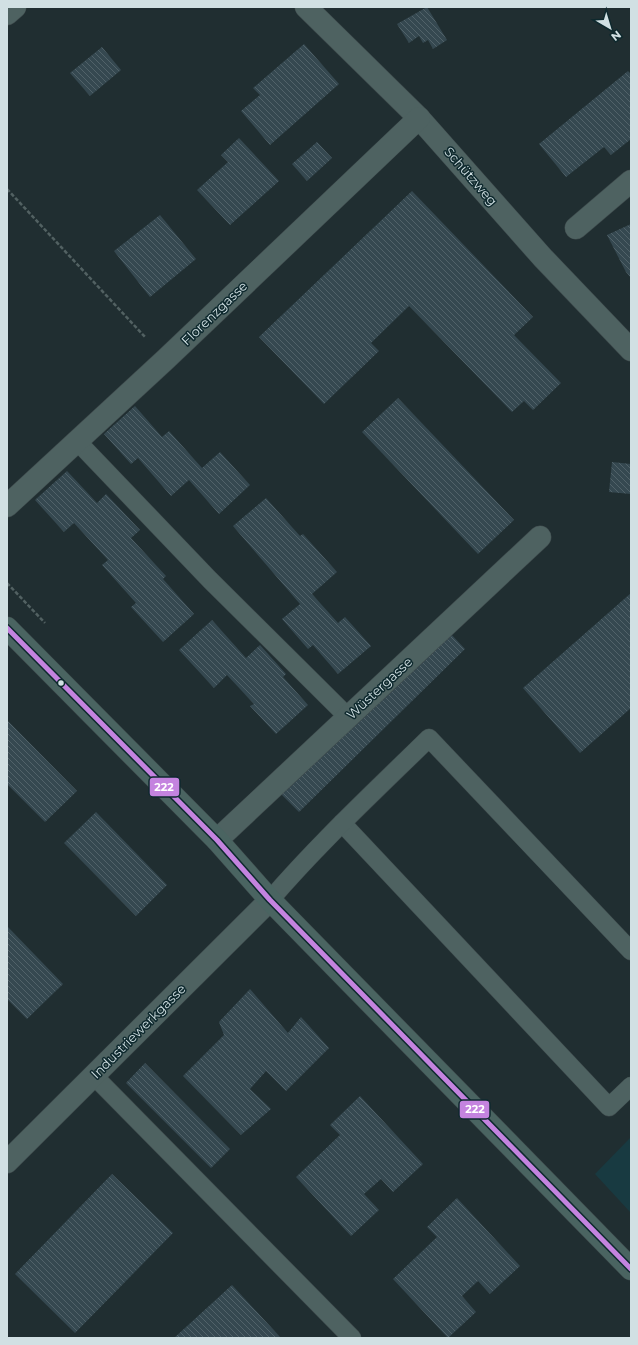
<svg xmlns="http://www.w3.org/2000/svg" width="638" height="1345" font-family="Montserrat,sans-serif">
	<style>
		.built { fill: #183a41 }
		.building { fill: url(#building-back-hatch) }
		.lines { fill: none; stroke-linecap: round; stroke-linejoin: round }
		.service-casing { stroke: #3e4a4c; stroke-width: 19 }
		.minor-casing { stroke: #3e4a4c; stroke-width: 23 }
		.primary-casing { stroke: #3e4a4c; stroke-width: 23 }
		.path { stroke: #526162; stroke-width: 2.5; stroke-dasharray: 4 2; stroke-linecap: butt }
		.service { stroke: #4e6261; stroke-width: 18 }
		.minor { stroke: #4e6261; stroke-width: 22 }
		.primary { stroke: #4a6461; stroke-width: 22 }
		.bus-1-casing { stroke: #0e292e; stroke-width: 8 }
		.bus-1 { stroke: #c483df; stroke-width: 5 }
		.bus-dot { fill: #d1e0e3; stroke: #0e292e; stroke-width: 1.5 }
		.labels { text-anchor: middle; stroke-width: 3; stroke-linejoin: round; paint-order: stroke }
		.street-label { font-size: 13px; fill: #d1e0e3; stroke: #0e292e }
		.line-badge { stroke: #0e292e; stroke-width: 1.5 }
		.badge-label { font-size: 11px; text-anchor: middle; font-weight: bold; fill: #fff }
	</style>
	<defs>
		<pattern id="building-back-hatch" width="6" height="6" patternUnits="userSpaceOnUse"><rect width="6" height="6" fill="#354850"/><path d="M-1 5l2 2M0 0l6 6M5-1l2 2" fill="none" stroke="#516269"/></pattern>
	</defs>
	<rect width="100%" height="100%" fill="#202e31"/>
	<path class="built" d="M631,1137V1213L595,1174Z"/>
	<g class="building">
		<path d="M427,7L447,40L433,49L428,40L423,43L419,36L409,43L397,24Z"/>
		<path d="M304,44L339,84L270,145L241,111L260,95L253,88Z"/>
		<path d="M102,47L121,70L90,96L70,73Z"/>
		<path d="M628,71L631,74V139L611,155L604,147L566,177L539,144Z"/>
		<path d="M239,138L279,181L230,225L197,190L228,162L221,155Z"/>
		<path d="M317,142L332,158L307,181L292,164Z"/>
		<path d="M412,191L533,317L514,335L561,383L533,410L524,401L512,412L409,306L371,343L379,351L324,404L259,337Z"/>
		<path d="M160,215L196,259L150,297L114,251Z"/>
		<path d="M631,224V278L626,272L607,235Z"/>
		<path d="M398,398L514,520L478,554L362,432Z"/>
		<path d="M135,406L162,437L169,431L202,468L220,452L250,485L219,514L189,480L171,496L138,458L131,464L104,434Z"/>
		<path d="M612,462L631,464V494L609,492Z"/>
		<path d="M67,471L97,503L106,494L140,530L131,538L166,576L163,579L194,614L163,642L131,607L136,603L102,565L108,560L74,523L64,532L35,500Z"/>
		<path d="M266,498L300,536L303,534L337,572L312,594L338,623L345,617L371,646L338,674L313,645L308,649L282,619L300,604L233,526Z"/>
		<path d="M631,593V708L580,753L523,688Z"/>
		<path d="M212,620L246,658L260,645L286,674L283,677L308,705L276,734L250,706L254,704L227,675L214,688L179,650Z"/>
		<path d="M448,631L465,649L299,812L281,794Z"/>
		<path d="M7,720L77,791L45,822L7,784Z"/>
		<path d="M96,812L167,885L136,916L64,843Z"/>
		<path d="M7,926L63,984L27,1019L7,999Z"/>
		<path d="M250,989L288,1033L301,1017L329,1048L286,1091L266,1071L250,1089L271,1109L241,1135L183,1076L224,1035L219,1022Z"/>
		<path d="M145,1063L230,1149L211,1168L126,1083Z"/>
		<path d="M360,1096L423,1164L393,1192L381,1179L364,1194L379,1210L351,1236L296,1177L340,1135L330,1125Z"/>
		<path d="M112,1174L173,1233L75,1333L15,1274Z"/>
		<path d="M457,1198L520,1266L490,1294L478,1281L462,1296L476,1312L448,1338L393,1279L437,1237L427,1227Z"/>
		<path d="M232,1285L281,1338H174Z"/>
	</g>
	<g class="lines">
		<defs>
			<g id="service">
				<path d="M77,441L210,580L348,717"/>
				<path d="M342,823L609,1107L631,1086"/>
				<path d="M270,900C319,843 375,791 429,738L631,951"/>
				<path d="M94,1076L352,1338"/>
			</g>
			<g id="minor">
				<path d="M306,7L419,118L543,258L631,350"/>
				<path d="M7,14L15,7"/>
				<path d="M576,228L631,181"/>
				<path d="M7,506L166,359L419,118"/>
				<path d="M217,840L540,537"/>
				<path d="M7,1162L270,900"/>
			</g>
			<path id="primary" d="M7,628L217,840L270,900L631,1269"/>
		</defs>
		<use href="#service" class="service-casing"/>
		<use href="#minor" class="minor-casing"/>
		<use href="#primary" class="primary-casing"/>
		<g class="path">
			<path d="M7,189L146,338"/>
			<path d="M7,583L45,623"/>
		</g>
		<use href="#service" class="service"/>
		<use href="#minor" class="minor"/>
		<use href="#primary" class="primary"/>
		<defs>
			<path id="bus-1" d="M7,628L217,840L270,900L631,1269"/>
		</defs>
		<use href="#bus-1" class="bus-1-casing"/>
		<use href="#bus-1" class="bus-1"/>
	</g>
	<circle class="bus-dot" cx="61" cy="683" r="3.5"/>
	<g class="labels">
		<g class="street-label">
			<text transform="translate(471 176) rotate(49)" y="5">Schützweg</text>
			<text transform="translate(214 313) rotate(-44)" y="5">Florenzgasse</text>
			<text transform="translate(379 688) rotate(-43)" y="5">Wüstergasse</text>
			<text transform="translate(138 1031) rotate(-45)" y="5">Industriewerkgasse</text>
		</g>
	</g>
	<g class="line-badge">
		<rect x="149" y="777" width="31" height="20" rx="4" fill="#c483df"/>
		<rect x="459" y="1100" width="31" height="19" rx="4" fill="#c483df"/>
	</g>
	<g class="badge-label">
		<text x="164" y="791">222</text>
		<text x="475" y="1113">222</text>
	</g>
	<rect width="638" height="1345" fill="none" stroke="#d1e0e3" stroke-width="16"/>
	<g transform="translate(610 28) rotate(142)" stroke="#0e292e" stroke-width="3" paint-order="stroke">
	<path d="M0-3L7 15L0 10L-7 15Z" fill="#d1e0e3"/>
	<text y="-6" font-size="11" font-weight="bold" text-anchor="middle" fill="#d1e0e3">N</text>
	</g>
</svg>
